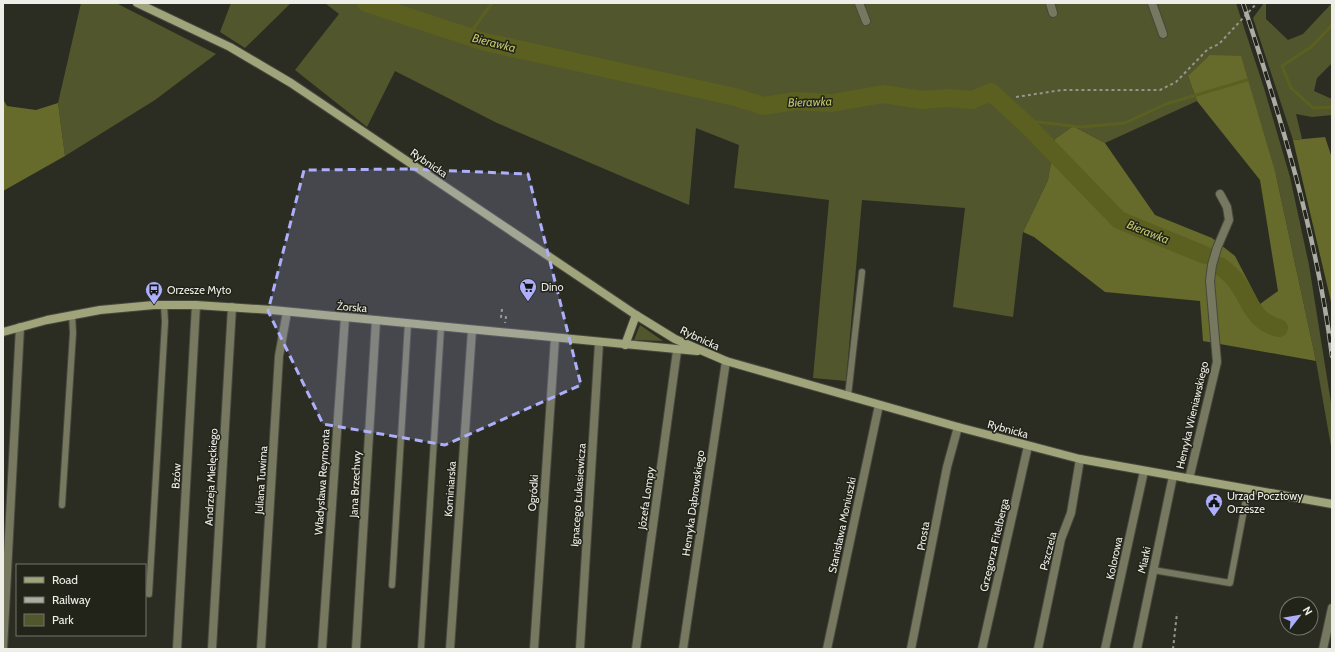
<svg xmlns="http://www.w3.org/2000/svg" width="1335" height="652" font-family="Cabin,sans-serif">
	<style>
		.green { fill: #52562c }
		.forest { fill: #666a2b }
		.lines { fill: none; stroke-linecap: round; stroke-linejoin: round }
		.stream { stroke: #5b5f20; stroke-width: 3 }
		.river { stroke: #5b5f20; stroke-width: 18 }
		.lane-casing { stroke: #47483e; stroke-width: 8 }
		.street-casing { stroke: #47483e; stroke-width: 10 }
		.secondary-casing { stroke: #47483e; stroke-width: 10 }
		.path { stroke: #95968d; stroke-width: 2; stroke-dasharray: 3 3; stroke-linecap: butt }
		.lane { stroke: #76795f; stroke-width: 6 }
		.street { stroke: #76795f; stroke-width: 8 }
		.secondary { stroke: #a0a47a; stroke-width: 8 }
		.rail-casing { stroke: #abaca3; stroke-width: 4.5 }
		.rail { stroke: #222319; stroke-width: 3; stroke-dasharray: 9; stroke-linecap: butt }
		.marked { fill: #adaffb; fill-opacity: 0.2; stroke: #adaffb; stroke-width: 3; stroke-dasharray: 8 5; stroke-linejoin: round }
		.labels { text-anchor: middle; stroke-width: 3; stroke-linejoin: round; paint-order: stroke }
		.street-label { font-size: 11px; fill: #edeee7; stroke: #222319 }
		.poi-label { font-size: 11px; fill: #edeee7; stroke: #222319; text-anchor: start }
		.water-label { font-size: 12px; font-style: italic; fill: #bfc66b; stroke: #222319 }
	</style>
	<rect width="100%" height="100%" fill="#2c2d22"/>
	<g class="green">
		<path d="M81,3H116L216,54L155,100L65,156L58,103Z"/>
		<path d="M231,3H291L245,48L220,32Z"/>
		<path d="M325,3H1236L1264,88L1290,177L1309,265L1332,409V452L1316,361L1276,175L1188,76L1197,101L1105,143L1073,126L1055,139L1048,180L1023,232L1013,317L953,307L965,208L862,200L846,381L813,378L829,200L734,188L739,145L696,128L689,205L497,123L395,71L367,127L295,70L339,14Z"/>
		<path d="M1264,3H1266V19L1288,40L1303,34L1332,3V63L1317,78L1314,91L1332,99V115L1312,117L1296,114L1302,139L1293,140L1253,18Z"/>
		<path d="M640,325L663,341L634,340Z"/>
	</g>
	<g class="forest">
		<path d="M1210,55L1241,56L1276,175L1316,361L1203,341L1200,301L1105,292L1034,237L1023,232L1048,180L1055,139L1073,126L1105,143L1155,215L1212,238L1235,256L1260,304L1278,291L1260,180L1197,101L1188,76Z"/>
		<path d="M3,99L7,106L36,110L58,103L65,156L3,191Z"/>
		<path d="M1325,137L1332,158V306L1293,140Z"/>
	</g>
	<g class="lines">
		<g class="stream">
			<path d="M1332,25L1311,47L1282,66L1291,88L1313,108L1332,107"/>
			<path d="M468,36L492,3"/>
			<path d="M1021,120L1081,127L1125,123L1166,104L1247,80"/>
		</g>
		<g class="river">
			<path d="M366,3L485,42L735,97L763,106L795,101L832,103L883,94L922,100L948,98L972,100L991,92L1027,125L1119,220L1205,255"/>
			<path d="M1220,266C1225,270 1232,275 1236,281C1250,300 1253,322 1279,328"/>
		</g>
		<defs>
			<g id="lane">
				<path d="M848,396L862,272"/>
				<path d="M62,505L73,333L72,315"/>
				<path d="M1153,570L1230,583L1248,489"/>
				<path d="M392,585L408,323"/>
				<path d="M149,594L165,322L164,305"/>
				<path d="M421,649L441,327"/>
			</g>
			<g id="street">
				<path d="M859,3L866,21"/>
				<path d="M1050,3L1053,13"/>
				<path d="M1152,3L1163,34"/>
				<path d="M1189,479L1217,362L1210,281L1212,265L1217,248L1229,220L1227,207L1220,194"/>
				<path d="M3,649L20,327"/>
				<path d="M177,649L196,305"/>
				<path d="M212,649L232,307"/>
				<path d="M261,649L279,356L287,312"/>
				<path d="M322,649L345,317"/>
				<path d="M356,649L376,320"/>
				<path d="M450,649L472,330"/>
				<path d="M534,649L555,338"/>
				<path d="M580,649L599,343"/>
				<path d="M636,649L677,351"/>
				<path d="M683,649L726,361"/>
				<path d="M827,649L879,405"/>
				<path d="M911,649L947,467L958,427"/>
				<path d="M982,649L1028,446"/>
				<path d="M1038,649L1061,539L1071,513L1080,459"/>
				<path d="M1105,649L1144,471"/>
				<path d="M1137,649L1173,476"/>
				<path d="M1323,649L1332,608"/>
			</g>
			<g id="secondary">
				<path d="M137,3L230,47L291,83L636,315L675,339L726,361L958,427L1080,459L1332,504"/>
				<path d="M3,332L47,320L100,310L154,305H196L272,310L697,351"/>
				<path d="M625,345L636,315"/>
			</g>
		</defs>
		<use href="#lane" class="lane-casing"/>
		<use href="#street" class="street-casing"/>
		<use href="#secondary" class="secondary-casing"/>
		<g class="path">
			<path d="M1016,97L1062,90H1160L1176,82L1208,49L1219,44L1257,3"/>
			<path d="M502,309L501,317H506L505,323"/>
			<path d="M1173,649L1177,613"/>
		</g>
		<use href="#lane" class="lane"/>
		<use href="#street" class="street"/>
		<use href="#secondary" class="secondary"/>
		<defs>
			<path id="rail" d="M1243,3C1281,118 1317,236 1332,356"/>
		</defs>
		<use href="#rail" class="rail-casing"/>
		<use href="#rail" class="rail"/>
	</g>
	<path class="marked" d="M410,169L528,174L581,385L445,445L323,424L268,311L304,170Z"/>
	<defs>
		<symbol id="supermarket-pin" viewBox="-11 -11 22 30"><path d="M0 17L-7.5 6A9.5 9.5 0 1 1 7.5 6Z" fill="#adaffb" stroke="#222319"/><path d="M-6-5.5h2.5l.6 2H6L4.5 2H-2.5L-4.4-4H-6ZM-1.5 3.2a1.3 1.3 0 1 0 .1 0ZM3 3.2a1.3 1.3 0 1 0 .1 0Z" fill="#111"/></symbol>
		<symbol id="bus-pin" viewBox="-11 -11 22 30"><path d="M0 17L-7.5 6A9.5 9.5 0 1 1 7.5 6Z" fill="#adaffb" stroke="#222319"/><path d="M-5-6H5V4H4V6H2V4H-2V6H-4V4H-5ZM-3.5-4V0h7V-4ZM-3.5 1.2v1.5H-2V1.2ZM2 1.2v1.5H3.5V1.2Z" fill="#111"/></symbol>
		<symbol id="civic-pin" viewBox="-11 -11 22 30"><path d="M0 17L-7.5 6A9.5 9.5 0 1 1 7.5 6Z" fill="#adaffb" stroke="#222319"/><path d="M-.6-6.5H3V-4.5H.6V-3L4-1V1h2V6H-6V1h2V-1L-.6-3ZM-1.2 2.5V6h2.4V2.5Z" fill="#111"/></symbol>
	</defs>
	<g fill-rule="evenodd">
		<use href="#supermarket-pin" x="518" y="277" width="20" height="27"/>
		<use href="#bus-pin" x="144" y="280" width="20" height="27"/>
		<use href="#civic-pin" x="1204" y="492" width="20" height="27"/>
	</g>
	<g class="labels">
		<g class="street-label">
			<text transform="translate(429 163) rotate(34)" y="4">Rybnicka</text>
			<text transform="translate(352 307) rotate(5)" y="4">Żorska</text>
			<text transform="translate(700 338) rotate(25)" y="4">Rybnicka</text>
			<text transform="translate(1192 415) rotate(-77)" y="4">Henryka Wieniawskiego</text>
			<text transform="translate(1008 429) rotate(15)" y="4">Rybnicka</text>
			<text transform="translate(176 476) rotate(-87)" y="4">Bzów</text>
			<text transform="translate(211 477) rotate(-87)" y="4">Andrzeja Mielęckiego</text>
			<text transform="translate(261 480) rotate(-86)" y="4">Juliana Tuwima</text>
			<text transform="translate(322 482) rotate(-86)" y="4">Władysława Reymonta</text>
			<text transform="translate(355 484) rotate(-87)" y="4">Jana Brzechwy</text>
			<text transform="translate(450 489) rotate(-86)" y="4">Kominiarska</text>
			<text transform="translate(533 493) rotate(-86)" y="4">Ogródki</text>
			<text transform="translate(578 495) rotate(-86)" y="4">Ignacego Łukasiewicza</text>
			<text transform="translate(646 498) rotate(-82)" y="4">Józefa Lompy</text>
			<text transform="translate(693 503) rotate(-82)" y="4">Henryka Dąbrowskiego</text>
			<text transform="translate(842 525) rotate(-78)" y="4">Stanisława Moniuszki</text>
			<text transform="translate(923 536) rotate(-80)" y="4">Prosta</text>
			<text transform="translate(994 545) rotate(-77)" y="4">Grzegorza Fitelberga</text>
			<text transform="translate(1048 551) rotate(-76)" y="4">Pszczela</text>
			<text transform="translate(1114 558) rotate(-78)" y="4">Kolorowa</text>
			<text transform="translate(1144 560) rotate(-78)" y="4">Miarki</text>
		</g>
		<g class="poi-label">
			<text x="541" y="291">Dino</text>
			<text x="167" y="294">Orzesze Myto</text>
			<text x="1227" y="500">Urząd Pocztowy<tspan x="1227" dy="13">Orzesze</tspan></text>
		</g>
		<g class="water-label">
			<text transform="translate(494 43) rotate(14)" y="4">Bierawka</text>
			<text transform="translate(810 102) rotate(-2)" y="4">Bierawka</text>
			<text transform="translate(1148 232) rotate(22)" y="4">Bierawka</text>
		</g>
	</g>
	<rect width="1335" height="652" fill="none" stroke="#edeee7" stroke-width="8"/>
	<rect x="16" y="564" width="130" height="72" fill="#222319" stroke="#73746b"/>
	<rect x="24" y="577" width="20" height="6" fill="#a0a47a" stroke="#73746b"/>
	<text x="52" y="584" font-size="12" fill="#edeee7">Road</text>
	<rect x="24" y="597" width="20" height="6" fill="#abaca3" stroke="#73746b"/>
	<text x="52" y="604" font-size="12" fill="#edeee7">Railway</text>
	<rect x="24" y="614" width="20" height="12" fill="#52562c" stroke="#73746b"/>
	<text x="52" y="624" font-size="12" fill="#edeee7">Park</text>
	<g transform="translate(1299 616) rotate(59)"><circle r="19" fill="#222319" stroke="#73746b"/>
	<path d="M0-3L7 15L0 10L-7 15Z" fill="#adaffb"/>
	<text y="-6" font-size="11" font-weight="bold" text-anchor="middle" fill="#edeee7">N</text>
	</g>
</svg>
